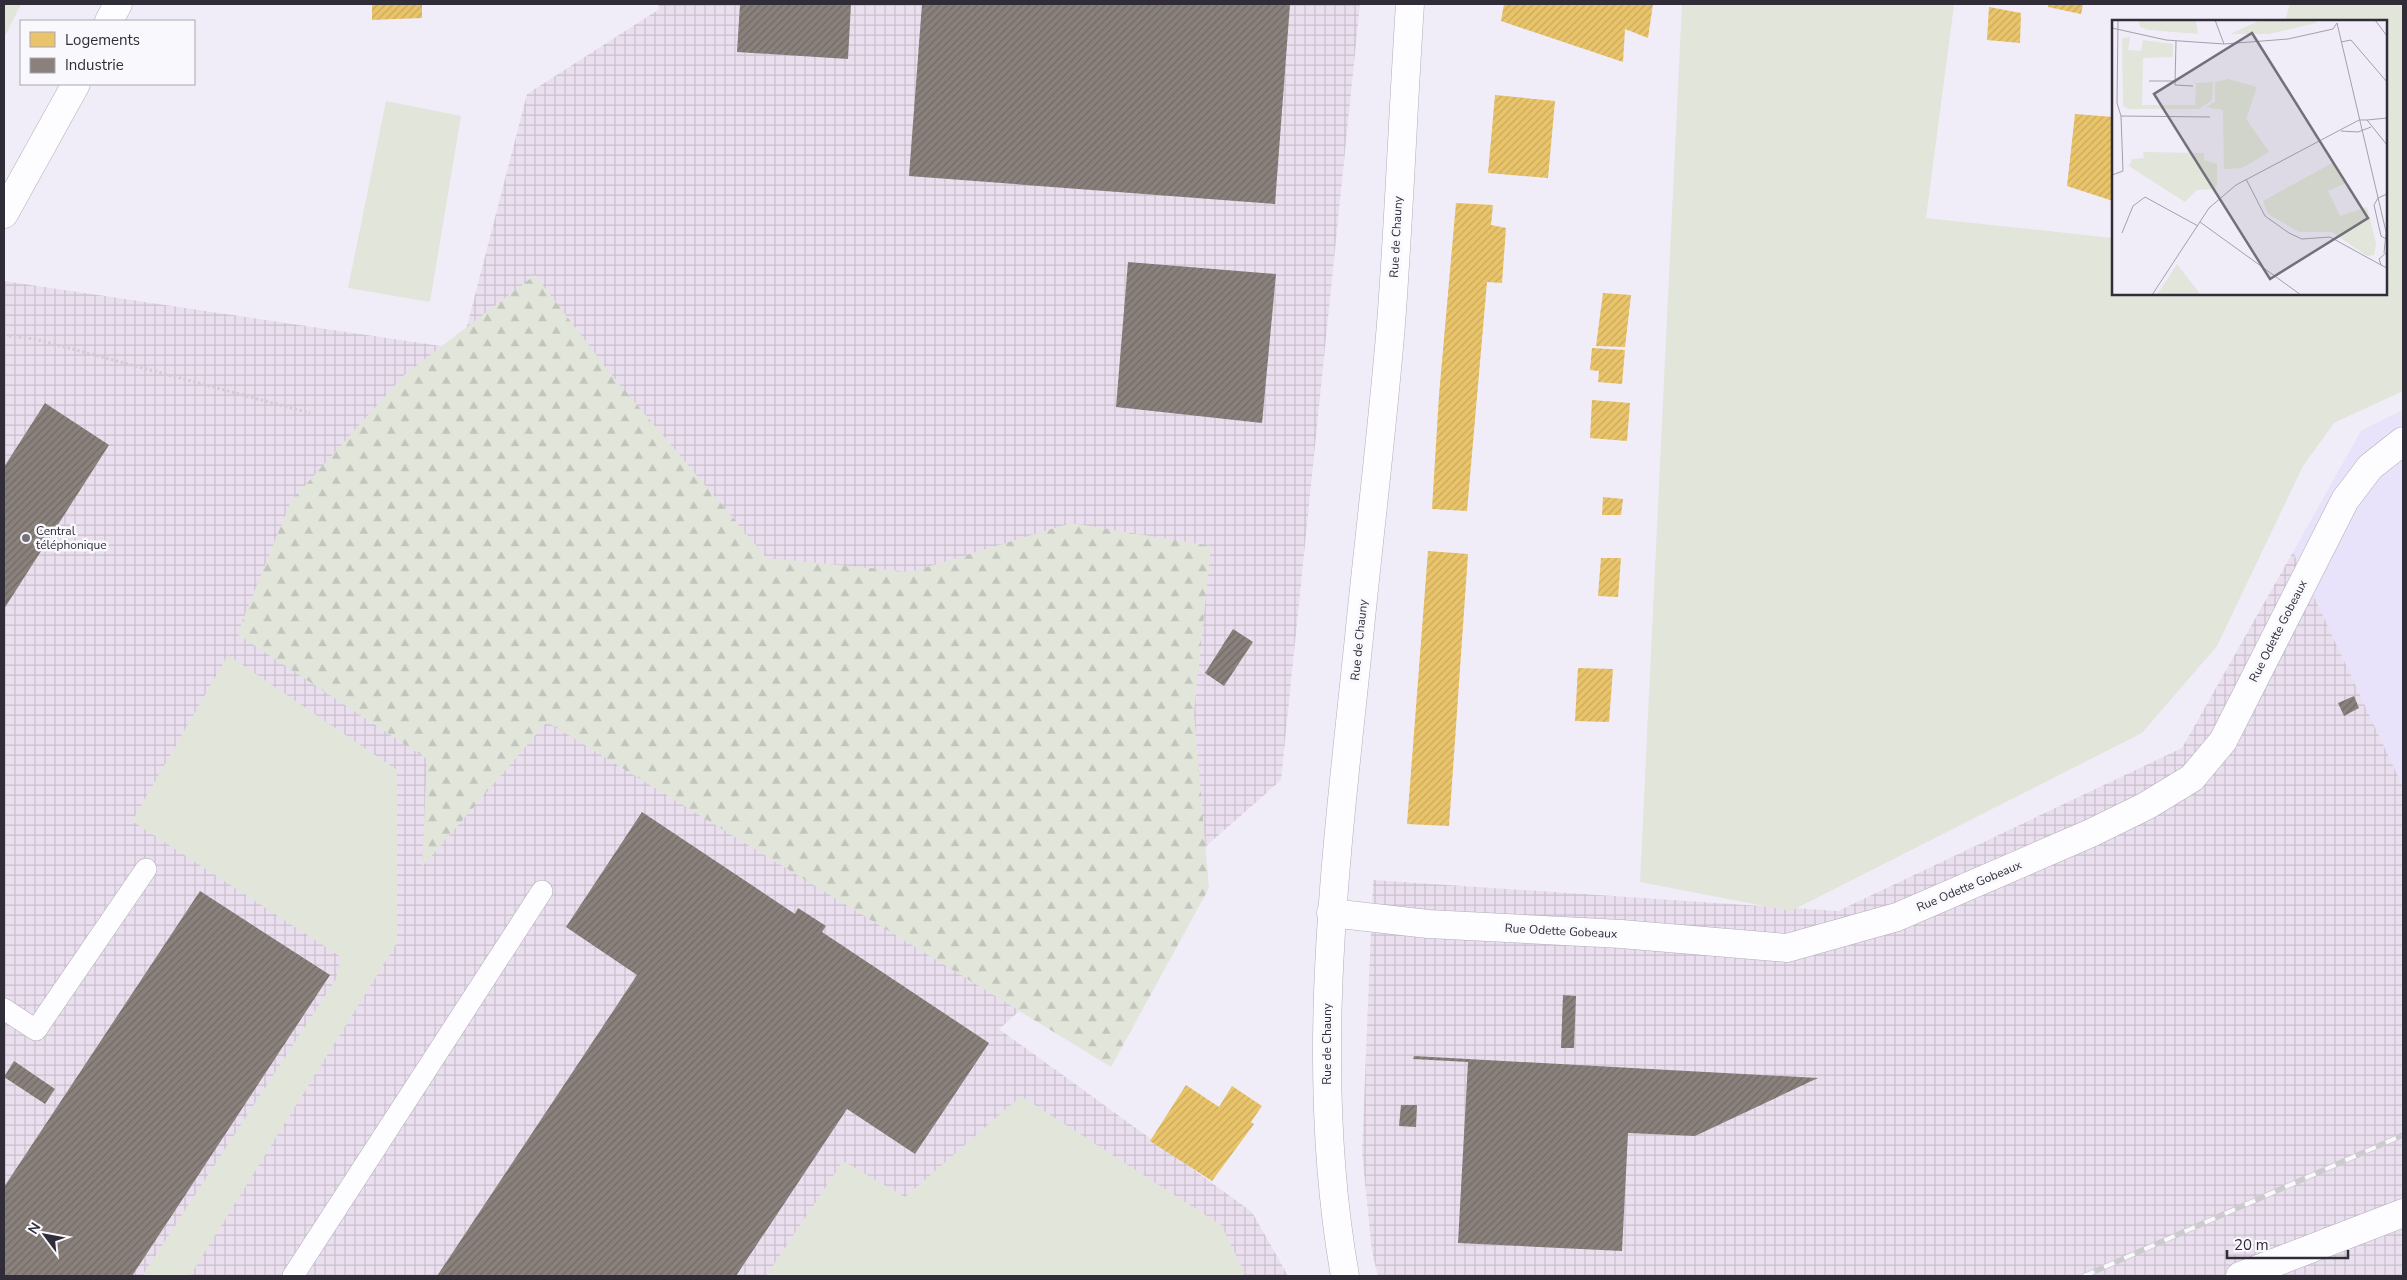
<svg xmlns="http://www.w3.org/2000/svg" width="2407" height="1280" font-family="'Nunito Sans',sans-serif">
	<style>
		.built { fill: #e8e2fa }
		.industrial { fill: url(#industrial-grid) }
		.green { fill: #e1e5da }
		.forest { fill: url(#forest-firs) }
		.homes { fill: url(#homes-hatch) }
		.industry { fill: url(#industry-hatch) }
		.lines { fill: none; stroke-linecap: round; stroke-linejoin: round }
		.lane-casing { stroke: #b1aeb8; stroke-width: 22 }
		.street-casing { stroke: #b1aeb8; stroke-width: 29 }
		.secondary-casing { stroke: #b1aeb8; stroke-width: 29 }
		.path { stroke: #cfced3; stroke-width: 3; stroke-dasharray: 2.5 2.5; stroke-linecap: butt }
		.lane { stroke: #fdfcfe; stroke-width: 21 }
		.street { stroke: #fdfcfe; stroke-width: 28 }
		.secondary { stroke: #fdfcfe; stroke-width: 28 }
		.rail-casing { stroke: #cccbce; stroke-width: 5.5 }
		.rail { stroke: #f9f8fd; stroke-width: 4; stroke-dasharray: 11; stroke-linecap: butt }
		.poi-dot { fill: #73707c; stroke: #f9f8fd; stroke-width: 2 }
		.labels { text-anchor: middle; stroke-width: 5; stroke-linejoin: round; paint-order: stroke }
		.street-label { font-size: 12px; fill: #302d38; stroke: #f9f8fd }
		.poi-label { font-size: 12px; fill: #302d38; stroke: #f9f8fd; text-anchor: start }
		.inset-road { fill: none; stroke: #a3a0ac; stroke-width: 1 }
		.view { fill: #73707c; fill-opacity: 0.15; stroke: #73707c; stroke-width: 2.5 }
		.inset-edge { fill: none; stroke: #302d38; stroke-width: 2.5 }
	</style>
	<defs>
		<pattern id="industrial-grid" width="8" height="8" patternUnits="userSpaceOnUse" patternTransform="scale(1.25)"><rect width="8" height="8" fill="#eadfee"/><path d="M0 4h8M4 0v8" fill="none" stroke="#c9c0cd"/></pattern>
		<pattern id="forest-firs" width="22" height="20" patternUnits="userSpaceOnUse" patternTransform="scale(1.25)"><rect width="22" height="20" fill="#e1e5da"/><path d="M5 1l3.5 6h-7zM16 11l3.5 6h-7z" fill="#c1c5bc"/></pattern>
		<pattern id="homes-hatch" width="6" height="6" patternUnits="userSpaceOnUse" patternTransform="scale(1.25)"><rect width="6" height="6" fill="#e9c46a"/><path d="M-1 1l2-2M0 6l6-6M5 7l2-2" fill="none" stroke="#c8a95d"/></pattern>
		<pattern id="industry-hatch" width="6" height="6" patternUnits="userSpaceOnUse" patternTransform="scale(1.25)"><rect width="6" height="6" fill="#8a817c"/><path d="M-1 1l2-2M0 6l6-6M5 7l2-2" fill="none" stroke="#716a67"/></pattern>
	</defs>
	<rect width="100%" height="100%" fill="#f0edf9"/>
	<path class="built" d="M2403,410V788L2293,552L2361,431Z"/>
	<g class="industrial">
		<path d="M659,4H1360L1281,780L999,1029L1252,1212L1288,1276H4V281L461,349L527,94L658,10Z"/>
		<path d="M2293,552L2403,787V1276H1378L1372,1252L1362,1152L1373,880L1838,911L2182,748Z"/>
	</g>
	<g class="green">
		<path d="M4,4H21L4,38Z"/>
		<path d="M1682,4L1954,5L1926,218L2113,238V294H2386V21H2285L2290,4H2403V391L2334,423L2303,466L2217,646L2142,733L1791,911L1640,882Z"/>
		<path d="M386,101L461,116L430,302L348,288Z"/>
		<path d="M228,655L397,770V943L190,1276H142L336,979L341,957L132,821Z"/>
		<path d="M1021,1096L1221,1225L1245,1273L1242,1276H766L843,1161L905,1197Z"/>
	</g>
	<path class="forest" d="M535,275L611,374L767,558L911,572L1071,523L1211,546L1194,713L1209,888L1111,1067L547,722L422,867L427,759L237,634L291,501L404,375Z"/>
	<g class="homes">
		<path d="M372,4H422V18L372,20Z"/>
		<path d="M1504,4H1653L1648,38L1625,29L1623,62L1501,21Z"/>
		<path d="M2049,4H2083L2081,14L2048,7Z"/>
		<path d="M1989,7L2021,13L2020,43L1987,40Z"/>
		<path d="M1495,95L1555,101L1548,178L1488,173Z"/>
		<path d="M2075,114L2113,117V201L2067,186Z"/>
		<path d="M1456,203L1493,205L1491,225L1506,228L1502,283L1487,282L1467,511L1432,509L1439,395Z"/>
		<path d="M1603,293L1631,295L1625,347L1596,346Z"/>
		<path d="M1592,348L1625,350L1622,384L1598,382L1599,371L1590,370Z"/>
		<path d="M1592,400L1630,403L1627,441L1590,438Z"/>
		<path d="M1603,497L1623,499L1621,515H1602Z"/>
		<path d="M1428,551L1468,554L1449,826L1407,824Z"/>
		<path d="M1601,558H1621L1618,597L1598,596Z"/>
		<path d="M1578,668L1613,669L1609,722L1575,721Z"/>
		<path d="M1186,1085L1219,1107L1232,1086L1262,1106L1251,1122L1254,1124L1212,1181L1150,1141Z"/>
	</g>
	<g class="industry">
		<path d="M740,4H851L848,59L737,52Z"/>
		<path d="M922,4H1290L1275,204L909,176Z"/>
		<path d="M1128,262L1276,274L1262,423L1116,407Z"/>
		<path d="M45,403L109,445L4,609V467Z"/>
		<path d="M1233,629L1253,642L1224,686L1205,673Z"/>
		<path d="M2354,696L2359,708L2344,716L2338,703Z"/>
		<path d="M642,812L795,914L798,908L826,926L822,932L989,1043L915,1154L847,1109L736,1276H437L637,975L566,927Z"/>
		<path d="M200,891L330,975L132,1276H4V1187Z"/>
		<path d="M1563,995L1576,996L1574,1048H1561Z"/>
		<path d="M1414,1056L1632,1068L1818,1078L1695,1136L1628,1133L1622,1251L1458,1243L1468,1062L1413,1059Z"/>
		<path d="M14,1061L55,1089L45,1104L4,1077Z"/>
		<path d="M1401,1105H1417L1416,1127L1399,1126Z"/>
	</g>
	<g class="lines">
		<defs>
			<g id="lane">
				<path d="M4,1009L36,1030L146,869"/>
				<path d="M293,1276L542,891"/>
			</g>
			<g id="street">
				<path d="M1331,913L1428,924L1621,934L1787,948L1897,917L2091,833L2146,806L2192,778L2223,741L2345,500L2370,467L2403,441"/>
				<path d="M2240,1276L2403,1213"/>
			</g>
			<g id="secondary">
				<path d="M109,21L118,4"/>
				<path d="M4,214L76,84"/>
				<path d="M1345,1276C1306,1057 1339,837 1361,618C1371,520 1383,422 1391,324C1399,218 1403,110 1410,4"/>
			</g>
		</defs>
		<use href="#lane" class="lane-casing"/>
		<use href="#street" class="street-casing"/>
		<use href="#secondary" class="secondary-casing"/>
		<path class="path" d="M4,335L35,339L310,413"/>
		<use href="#lane" class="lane"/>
		<use href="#street" class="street"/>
		<use href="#secondary" class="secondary"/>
		<defs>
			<path id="rail" d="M2084,1276L2403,1135"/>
		</defs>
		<use href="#rail" class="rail-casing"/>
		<use href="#rail" class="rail"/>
	</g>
	<circle class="poi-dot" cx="26" cy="538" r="5"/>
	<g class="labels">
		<g class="street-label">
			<text transform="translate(1396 237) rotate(-87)" y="4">Rue de Chauny</text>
			<text transform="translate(2278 631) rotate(-63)" y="4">Rue Odette Gobeaux</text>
			<text transform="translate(1359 640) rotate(-84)" y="4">Rue de Chauny</text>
			<text transform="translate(1969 886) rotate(-23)" y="4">Rue Odette Gobeaux</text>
			<text transform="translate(1561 931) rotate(3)" y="4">Rue Odette Gobeaux</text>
			<text transform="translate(1327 1044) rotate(-90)" y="4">Rue de Chauny</text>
		</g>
		<g class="poi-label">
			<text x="36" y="535">Central<tspan x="36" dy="14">téléphonique</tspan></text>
		</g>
	</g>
	<g transform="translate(2112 20)">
		<rect width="275" height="275" fill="#f0edf9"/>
		<path d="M27,0H84L86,14L37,10L28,7ZM149,0H204V3L157,14H118ZM18,17L16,30L29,31L31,20L61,24V37L31,38L30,85H83L84,63L101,62L100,80L87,89H17L11,86L10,18ZM31,132L92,133V140L105,144V165L102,169L85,170L73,182L17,146L20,139L32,138ZM222,142L234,163L216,171L228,196L255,187L264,223L262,235L255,236L220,212H187L156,194L151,181ZM65,244L89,275H45Z" fill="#e1e5da"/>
		<path d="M116,59L145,67L134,99L157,132L130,148L112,149L111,90L94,87L103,82V62Z" fill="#e1e5da"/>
		<path class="inset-road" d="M103,0L112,24M263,0L275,16M225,3L275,216M0,8L54,20L112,24L176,19L221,9L225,3M64,21L63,65L81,66M229,22L239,20L275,62M37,61H63M9,96L98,97M255,100L275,98M229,111L246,112L259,107M0,155L11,151L9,96L5,83L6,0M134,159L153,196L177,213L190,219L218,217L269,245M88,202L189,275M10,213L21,186L33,177L86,206M274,219L269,216L262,185L266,178L275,174M275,232L267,239L269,245L275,248M272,233L274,213M40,275L97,188L124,165L247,100H255L275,125"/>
		<path class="view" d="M140,13L256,198L158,259L42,74Z"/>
		<rect width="275" height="275" class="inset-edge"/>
	</g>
	<rect width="2407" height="1280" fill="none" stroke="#302d38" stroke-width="10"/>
	<rect x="20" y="20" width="175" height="65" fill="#f9f8fd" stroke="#a9a7ae"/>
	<rect x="30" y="32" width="25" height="15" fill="#e9c46a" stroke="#a9a7ae"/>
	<text x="65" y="45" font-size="15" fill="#302d38">Logements</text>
	<rect x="30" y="58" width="25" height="15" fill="#8a817c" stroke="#a9a7ae"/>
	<text x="65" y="70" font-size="15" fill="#302d38">Industrie</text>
	<g transform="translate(45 1235) rotate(302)" stroke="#f9f8fd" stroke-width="4" paint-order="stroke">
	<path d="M0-4L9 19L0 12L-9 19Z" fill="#302d38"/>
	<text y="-8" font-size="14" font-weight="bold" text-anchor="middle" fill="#302d38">N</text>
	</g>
	<path d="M2227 1250v8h121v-8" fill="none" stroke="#302d38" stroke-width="2.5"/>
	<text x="2234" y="1250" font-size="15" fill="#302d38" stroke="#f9f8fd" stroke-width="4" paint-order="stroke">20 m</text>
</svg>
